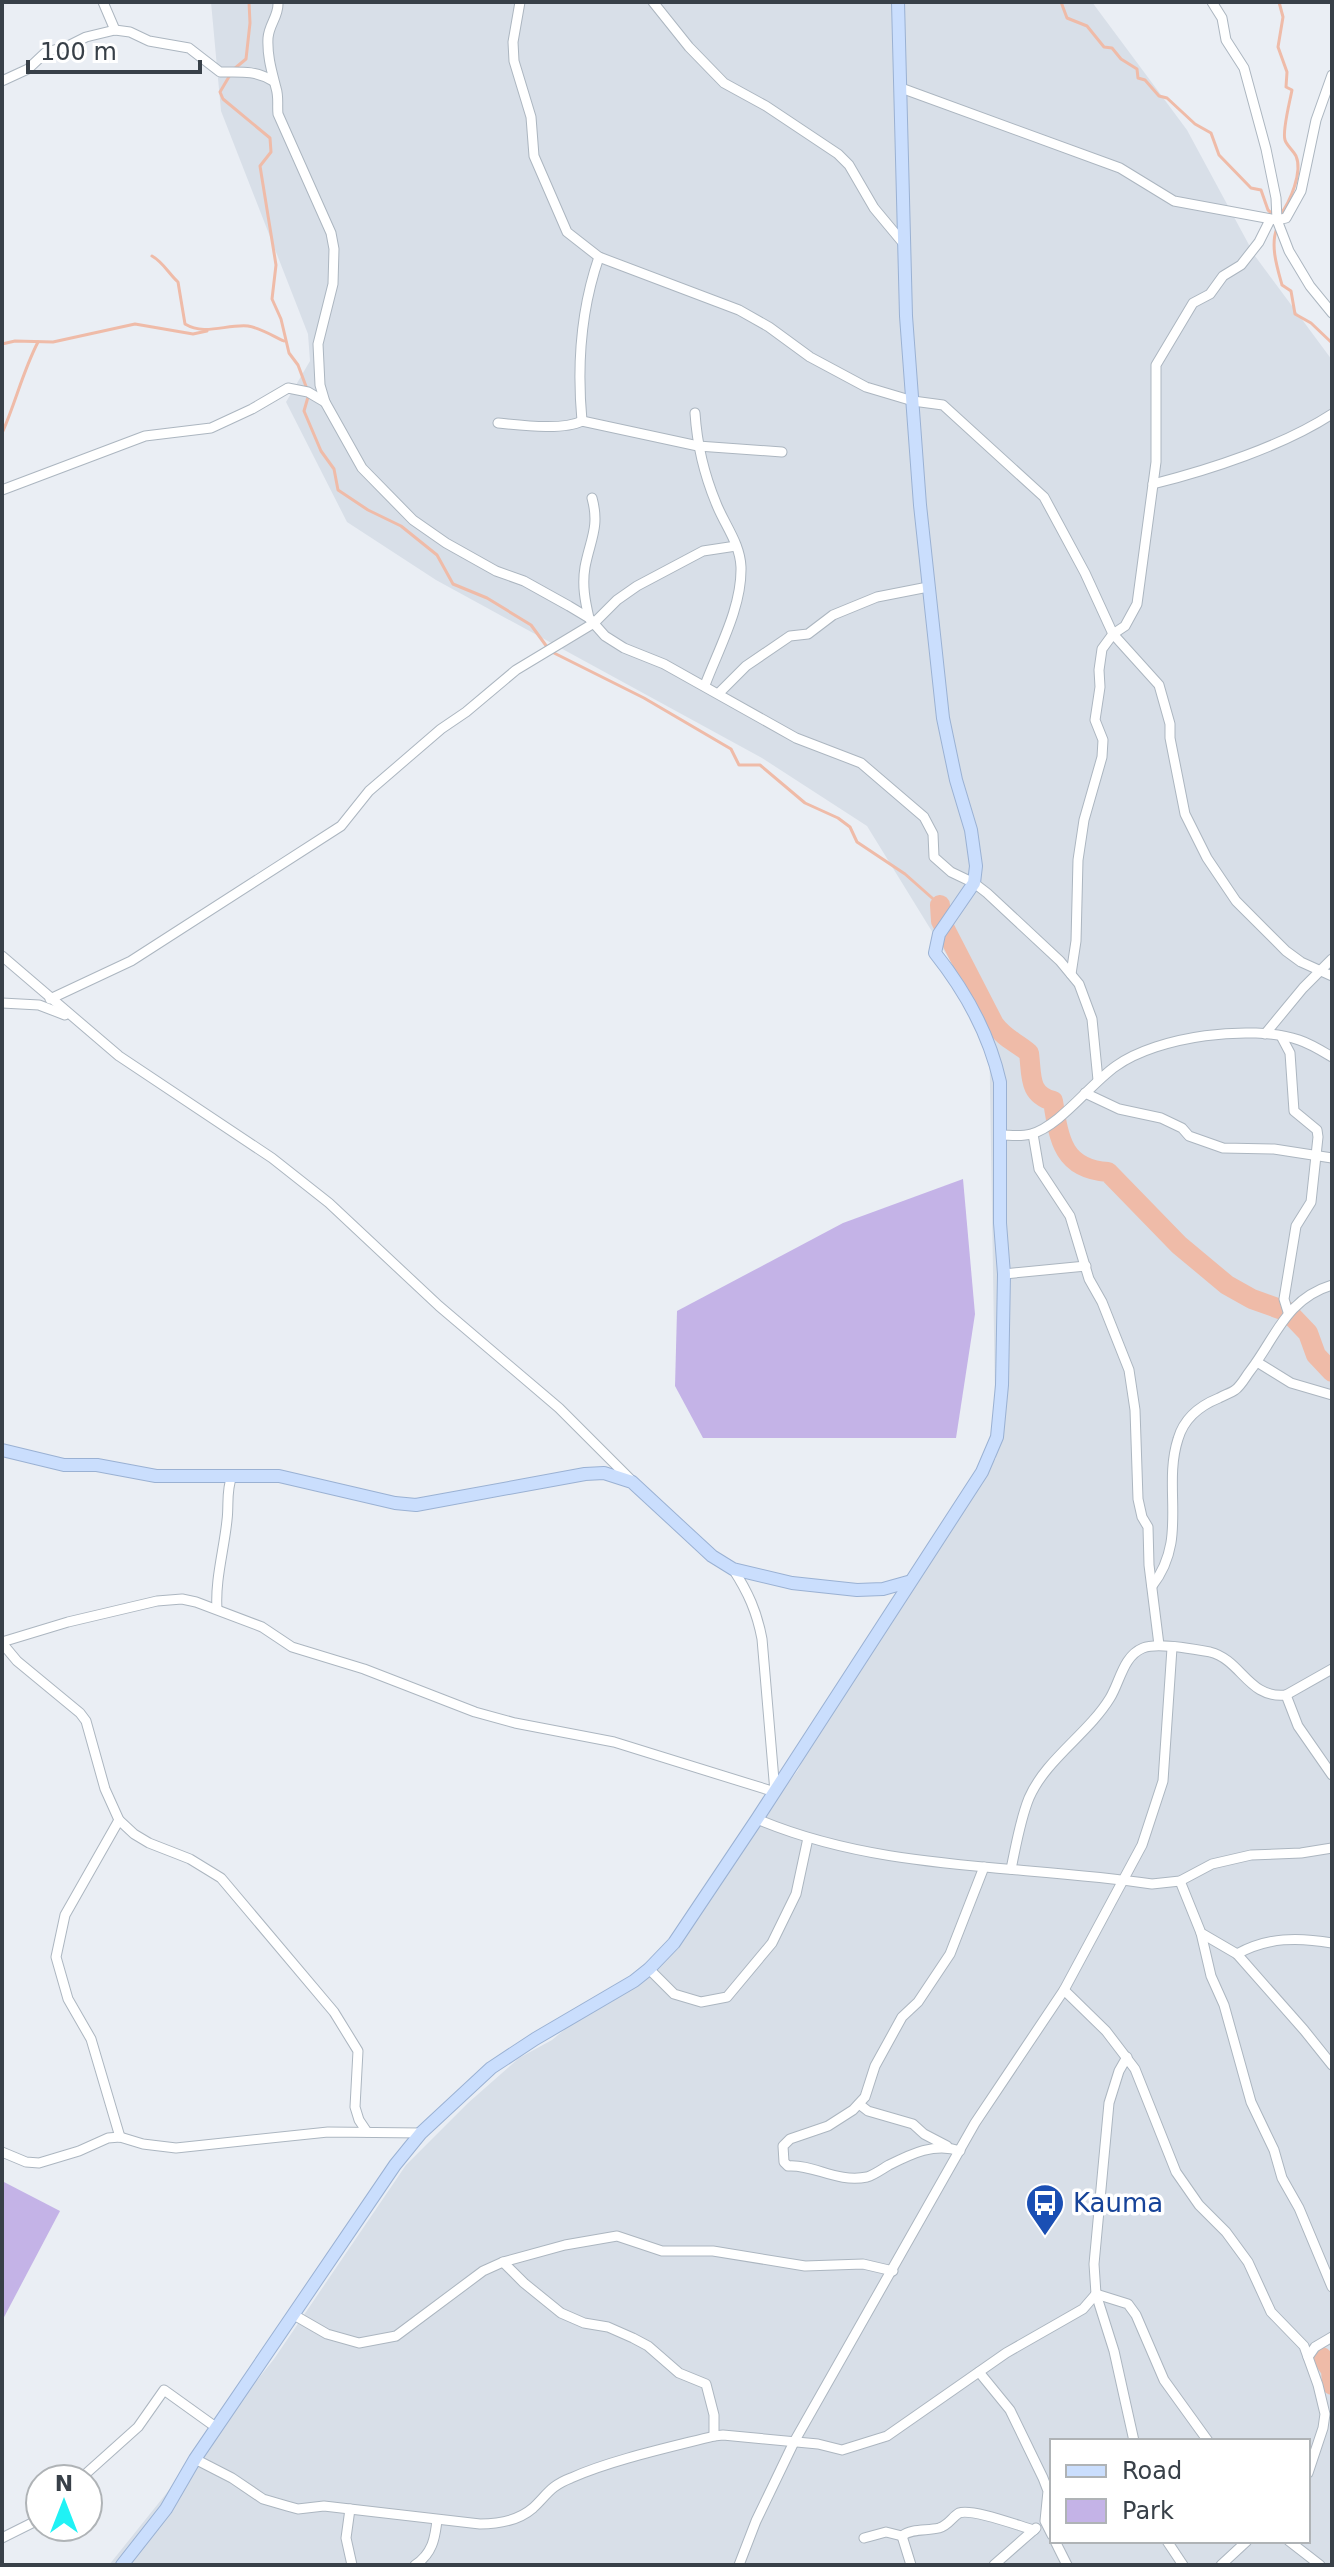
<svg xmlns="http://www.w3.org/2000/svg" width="1334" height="2567" font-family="'DejaVu Sans',sans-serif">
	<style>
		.residential { fill: #d8dfe8; fill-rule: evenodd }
		.green { fill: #c4b3e7 }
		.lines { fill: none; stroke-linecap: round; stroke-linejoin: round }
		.stream { stroke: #efbba8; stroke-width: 3 }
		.river { stroke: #efbba8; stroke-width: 20 }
		.street-casing { stroke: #acb6c0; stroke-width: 11 }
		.secondary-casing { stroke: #9ab1d3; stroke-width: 14 }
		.street { stroke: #fff; stroke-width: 9 }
		.secondary { stroke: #cadefd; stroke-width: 12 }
		.labels { text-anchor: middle; stroke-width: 7; stroke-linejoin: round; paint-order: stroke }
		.transit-label { font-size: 26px; fill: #164399; stroke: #fff; text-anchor: start }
	</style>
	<rect width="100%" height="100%" fill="#eaeef4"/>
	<path class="residential" d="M211,2H1092L1187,130L1255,256L1332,360V2565H109L274,2359L406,2165L468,2103L519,2058L552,2040L667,1945L798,1770L813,1738L996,1458L989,1024L867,826L762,758L436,580L347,522L286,402L310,361L308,334L221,111ZM1052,2441H1308V2541H1052Z"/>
	<g class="green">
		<path d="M963,1179L975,1314L956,1438H703L675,1386L677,1311L843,1223Z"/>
		<path d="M2,2181L60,2211L2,2321Z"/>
	</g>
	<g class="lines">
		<g class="stream">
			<path d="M1061,2L1067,18L1087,26L1104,47L1112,48L1121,59L1137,69L1138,78L1145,80L1159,96L1167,98L1195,124L1211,133L1219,155L1251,188L1261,190L1268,210L1275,216"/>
			<path d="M1279,2L1283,17L1278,47L1287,72L1286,87L1292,90C1290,101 1282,131 1285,140C1287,146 1293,150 1296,156C1303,172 1290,202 1280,215"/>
			<path d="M234,69L246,59L250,23L249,2"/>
			<path d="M230,75L220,92L223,99L270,138L271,152L260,166L276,265L272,299L281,319L289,353L298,365L307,389"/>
			<path d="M1277,228C1270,245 1277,267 1282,285L1291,291L1295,314L1311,323L1332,343"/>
			<path d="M152,256C163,262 169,274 178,282L185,324C205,336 226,324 248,326C260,328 273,336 284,341"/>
			<path d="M2,344L15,341L53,342L135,324L193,334L207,331"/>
			<path d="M308,397L304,411L321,451L334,469L338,490L368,510L401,526L437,555L453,584L487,598L531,625L550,651L644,698L731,749L739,765H760L805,803L838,818L850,827L857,842L905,874L940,905"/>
			<path d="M3,431C16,401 23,371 38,342"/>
		</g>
		<g class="river">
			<path d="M940,905L941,921L994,1024C1006,1040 1015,1041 1029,1053C1032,1076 1028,1094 1053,1101C1059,1140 1063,1169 1108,1172L1179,1245L1227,1285L1252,1299L1288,1312L1308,1333L1316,1355L1332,1372"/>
			<path d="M1322,2357L1331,2370L1332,2385"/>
		</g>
		<defs>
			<g id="street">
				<path d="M103,2L115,30"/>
				<path d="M278,2C279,16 269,24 268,38C267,56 272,72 276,88C279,97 277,106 278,114L331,233L334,249L333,284L318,344L320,385L325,402L362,468L413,520L446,543L496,571L524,581L569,606L589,618L605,636L624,648L664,664L796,738L861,763L924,817L933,834L934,857L951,872L974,883L987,893L1060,961L1079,984L1092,1019L1098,1080"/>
				<path d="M520,2L513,42L514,61L531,117L534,156L567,232L599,257L739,310L769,327L810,357L866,387L913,401L943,405L1044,497L1085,573L1113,634L1159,685L1170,724V738L1185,814L1207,858L1236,901L1286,951L1301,962L1332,976"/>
				<path d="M653,2L689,47L724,83L766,106L838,154L849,165L874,208L904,244"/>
				<path d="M1212,2L1222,18L1226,40L1244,68L1266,149L1276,198L1277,220L1289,251L1310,286L1332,313"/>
				<path d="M2,81L28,69L46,52L66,47L86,37L115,30L130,32L149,41L189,48L220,72C240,72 255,70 273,81"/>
				<path d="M901,88L1120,168L1174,201L1277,220L1286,218L1301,191L1316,120L1332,75"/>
				<path d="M695,413C697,444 704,474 716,503C724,524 740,543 741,567C742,607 719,648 705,685"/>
				<path d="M582,421C577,367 581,309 599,257"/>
				<path d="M498,423C519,425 563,431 582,421L698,446L782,452"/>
				<path d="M1153,484C1209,470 1283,446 1332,414"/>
				<path d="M2,490L145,436L211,428L252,409L288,388L308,392L325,402"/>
				<path d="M589,618C585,601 582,585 585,567C590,540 600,527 592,498"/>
				<path d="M719,693L746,666L790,636L808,634L833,615L877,597L928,587"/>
				<path d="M2,956L119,1056L272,1158L329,1203L439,1306L559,1408L631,1480"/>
				<path d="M1071,974L1076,941L1078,860L1084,820L1102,757L1103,740L1095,720L1100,687L1099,670L1102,649L1113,634L1125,626L1137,604L1156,462V365L1193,303L1210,294L1223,276L1241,265L1259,242L1270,220"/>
				<path d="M50,999L131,961L341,826L369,791L441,729L466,712L516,670L594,623L617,600L637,586L703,551L736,546"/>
				<path d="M2,1003L39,1005L65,1015"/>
				<path d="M1265,1034L1303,988L1332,959"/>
				<path d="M1281,1036L1290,1053L1294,1111L1317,1130L1318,1137L1311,1202L1296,1226L1284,1299L1288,1312"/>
				<path d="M1085,1093L1119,1109L1161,1118L1182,1128L1189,1136L1223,1148L1274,1149L1332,1158"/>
				<path d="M1033,1134L1039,1169L1070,1216L1089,1279L1102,1302L1129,1370L1135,1410L1138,1499L1142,1517L1148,1527L1149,1565L1159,1645"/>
				<path d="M1000,1135C1010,1135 1021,1137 1031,1134C1060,1126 1090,1084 1116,1066C1158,1036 1251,1024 1299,1040C1311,1044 1322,1051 1332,1057"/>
				<path d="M1004,1274L1086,1266"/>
				<path d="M1257,1362L1291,1383L1332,1395"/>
				<path d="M1152,1586C1189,1539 1162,1489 1178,1439C1184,1418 1199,1406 1219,1398C1224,1395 1231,1393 1235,1390C1241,1386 1246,1376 1250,1371C1276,1337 1286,1299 1332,1285"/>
				<path d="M217,1609C215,1580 224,1550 227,1520C229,1505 226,1490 232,1476"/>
				<path d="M2,1642L68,1622L157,1601L182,1599L196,1602L262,1627L292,1647L364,1669L475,1712L515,1723L614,1742L775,1792L762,1639C757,1612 748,1592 733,1569"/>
				<path d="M2,1643L17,1661L80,1713L86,1721L105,1789L119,1820L134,1834L149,1843L190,1859L221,1878L334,2012L358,2051L355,2107L359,2120L367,2132"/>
				<path d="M1286,1695L1332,1669"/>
				<path d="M757,1819C882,1872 1020,1864 1152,1884L1180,1881L1212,1864L1251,1855L1301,1853L1332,1848"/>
				<path d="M119,1820L65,1915L56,1957L68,1999L91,2039L120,2137"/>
				<path d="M1011,1869C1016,1846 1020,1820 1029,1798C1046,1759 1088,1734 1110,1698C1120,1682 1123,1656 1143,1648C1157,1642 1194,1649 1210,1652C1242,1660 1248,1699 1286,1695L1298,1726L1332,1775"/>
				<path d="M1180,1881L1201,1933L1237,1954L1304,2030L1332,2065"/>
				<path d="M1201,1933L1211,1976L1224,2005L1251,2102L1274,2150L1282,2178L1299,2208L1332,2287"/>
				<path d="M1237,1954C1268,1937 1298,1937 1332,1943"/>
				<path d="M649,1969L674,1994L701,2002L727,1997L772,1943L796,1894L808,1838"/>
				<path d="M1064,1990L1106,2031L1135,2069L1176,2172L1199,2205L1226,2232L1248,2262L1271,2312L1304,2346L1318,2385L1325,2414L1323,2428L1308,2473"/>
				<path d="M1127,2057L1119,2071L1109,2103L1094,2264L1096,2294L1114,2351L1134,2441"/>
				<path d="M859,2104L868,2111L913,2124L924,2134L947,2146"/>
				<path d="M960,2151C935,2142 911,2154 889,2165C882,2169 874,2175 867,2177C836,2183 814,2164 788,2166L784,2162L783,2146L790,2139L828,2126L853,2110L865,2097L875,2066L902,2017L918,2002L950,1954L984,1867"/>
				<path d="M2,2152L26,2162L39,2163L79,2151L108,2138L120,2137L143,2144L176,2148L328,2132L421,2133"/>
				<path d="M503,2262L524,2283L561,2313L584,2323L608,2327L633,2338L648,2346L679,2373L706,2384L714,2415V2436"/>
				<path d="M294,2315L327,2334L359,2343L396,2336L483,2271L503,2262L565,2245L617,2236L662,2251H713L805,2266L863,2264L893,2271"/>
				<path d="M1308,2357L1315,2347L1332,2337"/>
				<path d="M979,2372L1010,2410L1043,2478L1048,2491L1045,2521L1052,2535"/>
				<path d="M195,2459L232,2478L263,2499L287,2506L298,2509L324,2506L480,2524C499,2524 518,2521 533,2508C547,2495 550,2486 571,2478C611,2460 671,2447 714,2436L723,2435L818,2444L842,2450L887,2436L1006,2353L1083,2309L1096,2294L1128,2304L1136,2315L1164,2380L1208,2441"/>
				<path d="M80,2479L138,2427L164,2390L217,2428"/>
				<path d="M350,2509L346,2538L352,2565"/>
				<path d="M2,2538L40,2519"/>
				<path d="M864,2538L886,2532L902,2536"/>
				<path d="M1055,2541L1067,2565"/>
				<path d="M1167,2541L1183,2565"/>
				<path d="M1289,2541L1320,2565"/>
				<path d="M415,2565C432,2554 435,2539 437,2520"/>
				<path d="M739,2565L756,2521L794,2442L975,2123L1064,1990L1142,1845L1163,1781L1172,1648"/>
				<path d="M911,2565L902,2536C912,2528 927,2531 939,2528C949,2525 952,2517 959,2513C972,2508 1019,2526 1034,2530"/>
				<path d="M994,2565L1036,2528"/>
				<path d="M1221,2565L1247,2541"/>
			</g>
			<g id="secondary">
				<path d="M2,1450L64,1465H97L156,1476H279L395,1503L416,1505L585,1474L604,1473L632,1482L712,1556L733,1569L792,1583L857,1590L883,1589L908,1582"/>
				<path d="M122,2565L166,2509L195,2459L395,2165L421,2133L491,2068L535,2039L634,1981L649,1969L674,1943L757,1819L982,1472L997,1437L1002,1385L1004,1274L1000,1223V1082C989,1033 966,992 935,953L939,934L974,883L976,866L971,830L956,780L943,718L920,505L906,316L898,2"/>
			</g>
		</defs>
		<use href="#street" class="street-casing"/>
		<use href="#secondary" class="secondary-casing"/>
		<use href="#street" class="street"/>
		<use href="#secondary" class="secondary"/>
	</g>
	<defs>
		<symbol id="bus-pin" viewBox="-11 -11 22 30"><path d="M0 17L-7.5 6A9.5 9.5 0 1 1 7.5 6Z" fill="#1a4fb4" stroke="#fff"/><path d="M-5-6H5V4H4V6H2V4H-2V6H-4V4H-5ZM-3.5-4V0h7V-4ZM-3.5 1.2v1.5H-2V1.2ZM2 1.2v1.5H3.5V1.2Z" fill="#fff"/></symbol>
	</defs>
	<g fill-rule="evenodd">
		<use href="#bus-pin" x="1023" y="2181" width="44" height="60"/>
	</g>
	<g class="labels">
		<g class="transit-label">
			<text x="1073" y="2212">Kauma</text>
		</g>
	</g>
	<rect width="1334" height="2567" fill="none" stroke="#384048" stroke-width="8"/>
	<rect x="1050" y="2439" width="260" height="104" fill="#ffffff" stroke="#afb3b6" stroke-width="2"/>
	<rect x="1066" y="2465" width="40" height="12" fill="#cadefd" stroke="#afb3b6" stroke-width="2"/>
	<text x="1122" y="2479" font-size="24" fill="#384048">Road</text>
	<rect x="1066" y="2499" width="40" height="24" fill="#c4b3e7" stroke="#afb3b6" stroke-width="2"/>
	<text x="1122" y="2519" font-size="24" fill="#384048">Park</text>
	<g transform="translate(64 2503)"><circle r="38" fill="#ffffff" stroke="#afb3b6" stroke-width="2"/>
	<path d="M0-6L14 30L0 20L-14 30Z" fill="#20f2f5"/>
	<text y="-12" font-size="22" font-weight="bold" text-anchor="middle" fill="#384048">N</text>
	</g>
	<path d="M28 60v12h172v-12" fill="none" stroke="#384048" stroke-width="4"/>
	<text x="40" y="60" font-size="24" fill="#384048" stroke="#ffffff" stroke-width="6" paint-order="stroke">100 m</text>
</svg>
